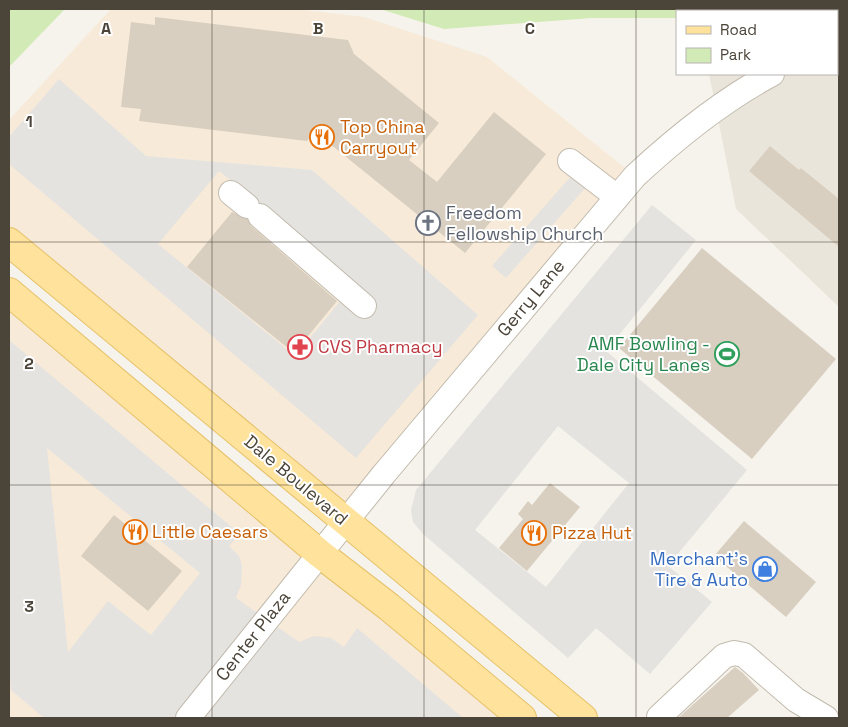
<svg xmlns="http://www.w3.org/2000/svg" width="848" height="727" font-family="'Space Grotesk',sans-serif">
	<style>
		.residential { fill: #eae5da }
		.commercial { fill: #f7ead8 }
		.green { fill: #d2eab5 }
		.parking { fill: #e5e3e0; fill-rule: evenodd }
		.building { fill: #d8cfc1 }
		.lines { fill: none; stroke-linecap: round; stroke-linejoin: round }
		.minor-casing { stroke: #c2bbae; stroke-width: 26 }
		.major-casing { stroke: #e6c16a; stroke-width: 30 }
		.minor { stroke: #fff; stroke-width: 24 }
		.major { stroke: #ffe39c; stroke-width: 28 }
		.grid { fill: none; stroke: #4b4439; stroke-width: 1; stroke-opacity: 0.55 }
		.labels { text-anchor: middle; stroke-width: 4; stroke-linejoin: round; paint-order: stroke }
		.food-label { font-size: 18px; fill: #c56008; stroke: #fff; text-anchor: start }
		.worship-label { font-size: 18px; fill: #5b616d; stroke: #fff; text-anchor: start }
		.street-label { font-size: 18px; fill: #4b4439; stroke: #fff }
		.leisure-label { font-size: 18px; fill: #27864d; stroke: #fff; text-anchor: end }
		.health-label { font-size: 18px; fill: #be3a42; stroke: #fff; text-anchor: start }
		.shop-label { font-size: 18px; fill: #366cbe; stroke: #fff; text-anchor: end }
		.grid-label { font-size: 16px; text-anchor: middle; font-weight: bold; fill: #4b4439; stroke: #fff; stroke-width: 4; stroke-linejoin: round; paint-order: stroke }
	</style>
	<rect width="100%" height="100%" fill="#f6f3ec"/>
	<path class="residential" d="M704,9H839V307L736,209L709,74H837V11H702Z"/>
	<g class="commercial">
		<path d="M111,9H296L364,17L487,57L635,176L345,521L9,242V120Z"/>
		<path d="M9,293L517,718H9Z"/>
	</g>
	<g class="green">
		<path d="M9,9H65L9,67Z"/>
		<path d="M380,9H704L702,11H677V18H592L444,29Z"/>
	</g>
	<g class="parking">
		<path d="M59,79L146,156L312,170L478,315L356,458L9,164V137ZM219,171L355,283L295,356L158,244Z"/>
		<path d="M572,175L586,187L506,278L492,266Z"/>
		<path d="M652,205L696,240L606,351L747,470L668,566L712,602L650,674L596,628L568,658L423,534L413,522L411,510L416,490ZM558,426L629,483L546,587L475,530Z"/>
		<path d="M9,340L240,534L229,546L239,556L242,566L241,585L236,598L299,642L314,636L331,638L344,647L357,628L463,718H44L11,690L9,670ZM47,448L200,573L151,635L108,601L68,652Z"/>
	</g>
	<g class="building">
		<path d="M155,17L348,40L354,54L439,123L409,160L437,182L494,112L546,154L465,253L314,131L307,141L139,121L141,109L121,107L131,22L155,25Z"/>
		<path d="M770,146L799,170L801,168L839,199V247L749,171Z"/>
		<path d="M232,212L247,219L251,226L337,301L294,353L187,267Z"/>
		<path d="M702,248L836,359L752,459L619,348Z"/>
		<path d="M550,483L580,507L527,571L499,548L523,519L518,514L528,501L532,505Z"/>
		<path d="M114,515L182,571L148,611L81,556Z"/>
		<path d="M744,521L816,582L786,617L714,556Z"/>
		<path d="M735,667L743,673L759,690L727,718H678Z"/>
	</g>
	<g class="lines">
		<defs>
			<g id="minor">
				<path d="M830,9L831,11"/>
				<path d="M837,29L839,37"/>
				<path d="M570,161L617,197"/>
				<path d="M231,193L247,206"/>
				<path d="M260,216L364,306"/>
				<path d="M659,717L724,656L734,653L744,655L796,700L826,718"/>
				<path d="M188,718L384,474L635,176C677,137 721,101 772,74"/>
			</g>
			<g id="major">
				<path d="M9,242L583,718"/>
				<path d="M9,292L319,553L389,607L522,718"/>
			</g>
		</defs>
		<use href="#minor" class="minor-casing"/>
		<use href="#major" class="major-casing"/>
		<use href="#minor" class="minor"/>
		<use href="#major" class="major"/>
	</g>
	<path class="grid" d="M212,9V718M424,9V718M636,9V718M9,242H839M9,485H839"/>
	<defs>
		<symbol id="restaurant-ring" viewBox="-11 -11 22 22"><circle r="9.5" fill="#fff" stroke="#e8710a" stroke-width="1.5"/><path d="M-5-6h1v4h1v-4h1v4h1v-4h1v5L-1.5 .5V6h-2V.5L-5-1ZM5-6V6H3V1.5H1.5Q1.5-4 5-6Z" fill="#e8710a"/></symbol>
		<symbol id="church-ring" viewBox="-11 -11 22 22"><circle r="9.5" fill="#fff" stroke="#6b7280" stroke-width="1.5"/><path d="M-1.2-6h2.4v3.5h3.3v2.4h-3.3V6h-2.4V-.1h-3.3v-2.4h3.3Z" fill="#6b7280"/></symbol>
		<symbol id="pharmacy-ring" viewBox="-11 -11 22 22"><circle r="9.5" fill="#fff" stroke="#e0444e" stroke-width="1.5"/><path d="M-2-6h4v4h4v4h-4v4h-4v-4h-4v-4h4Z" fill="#e0444e"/></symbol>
		<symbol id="stadium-ring" viewBox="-11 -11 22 22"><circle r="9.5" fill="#fff" stroke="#2e9e5b" stroke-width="1.5"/><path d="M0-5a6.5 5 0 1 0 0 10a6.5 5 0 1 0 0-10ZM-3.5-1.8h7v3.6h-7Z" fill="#2e9e5b"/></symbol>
		<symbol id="shop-ring" viewBox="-11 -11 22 22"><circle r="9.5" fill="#fff" stroke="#3f7fe0" stroke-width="1.5"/><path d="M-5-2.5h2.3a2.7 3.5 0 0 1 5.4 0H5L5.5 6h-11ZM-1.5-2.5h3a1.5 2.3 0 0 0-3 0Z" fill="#3f7fe0"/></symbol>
	</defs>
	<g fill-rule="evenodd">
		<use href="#restaurant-ring" x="308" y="123" width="28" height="28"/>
		<use href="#church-ring" x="414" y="209" width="28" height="28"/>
		<use href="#pharmacy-ring" x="286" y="333" width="28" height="28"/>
		<use href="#stadium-ring" x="713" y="340" width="28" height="28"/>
		<use href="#restaurant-ring" x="121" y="518" width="28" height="28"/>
		<use href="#restaurant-ring" x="520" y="519" width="28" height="28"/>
		<use href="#shop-ring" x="751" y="555" width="28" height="28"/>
	</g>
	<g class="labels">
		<g class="food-label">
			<text x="340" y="133">Top China<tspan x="340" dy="21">Carryout</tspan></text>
			<text x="152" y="538">Little Caesars</text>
			<text x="552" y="539">Pizza Hut</text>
		</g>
		<g class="worship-label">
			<text x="446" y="219">Freedom<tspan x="446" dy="21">Fellowship Church</tspan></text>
		</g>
		<g class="street-label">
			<text transform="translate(531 298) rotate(-50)" y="6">Gerry Lane</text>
			<text transform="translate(296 480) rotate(40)" y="6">Dale Boulevard</text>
			<text transform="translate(253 636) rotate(-52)" y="6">Center Plaza</text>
		</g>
		<g class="leisure-label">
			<text x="710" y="350">AMF Bowling -<tspan x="710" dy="21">Dale City Lanes</tspan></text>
		</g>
		<g class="health-label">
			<text x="318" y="353">CVS Pharmacy</text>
		</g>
		<g class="shop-label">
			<text x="748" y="565">Merchant's<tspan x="748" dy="21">Tire &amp; Auto</tspan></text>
		</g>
	</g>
	<g class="grid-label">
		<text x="106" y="34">A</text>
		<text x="318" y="34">B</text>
		<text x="530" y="34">C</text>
		<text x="29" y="127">1</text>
		<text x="29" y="369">2</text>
		<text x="29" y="612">3</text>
	</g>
	<rect width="848" height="727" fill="none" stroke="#4b4439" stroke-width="20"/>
	<rect x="676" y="10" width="162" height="65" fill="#ffffff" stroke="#b7b4b0"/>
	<rect x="686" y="26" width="25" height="8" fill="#ffe39c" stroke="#b7b4b0"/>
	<text x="720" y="35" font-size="15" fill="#4b4439">Road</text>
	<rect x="686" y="48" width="25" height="15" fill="#d2eab5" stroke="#b7b4b0"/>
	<text x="720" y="60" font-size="15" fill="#4b4439">Park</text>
</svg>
